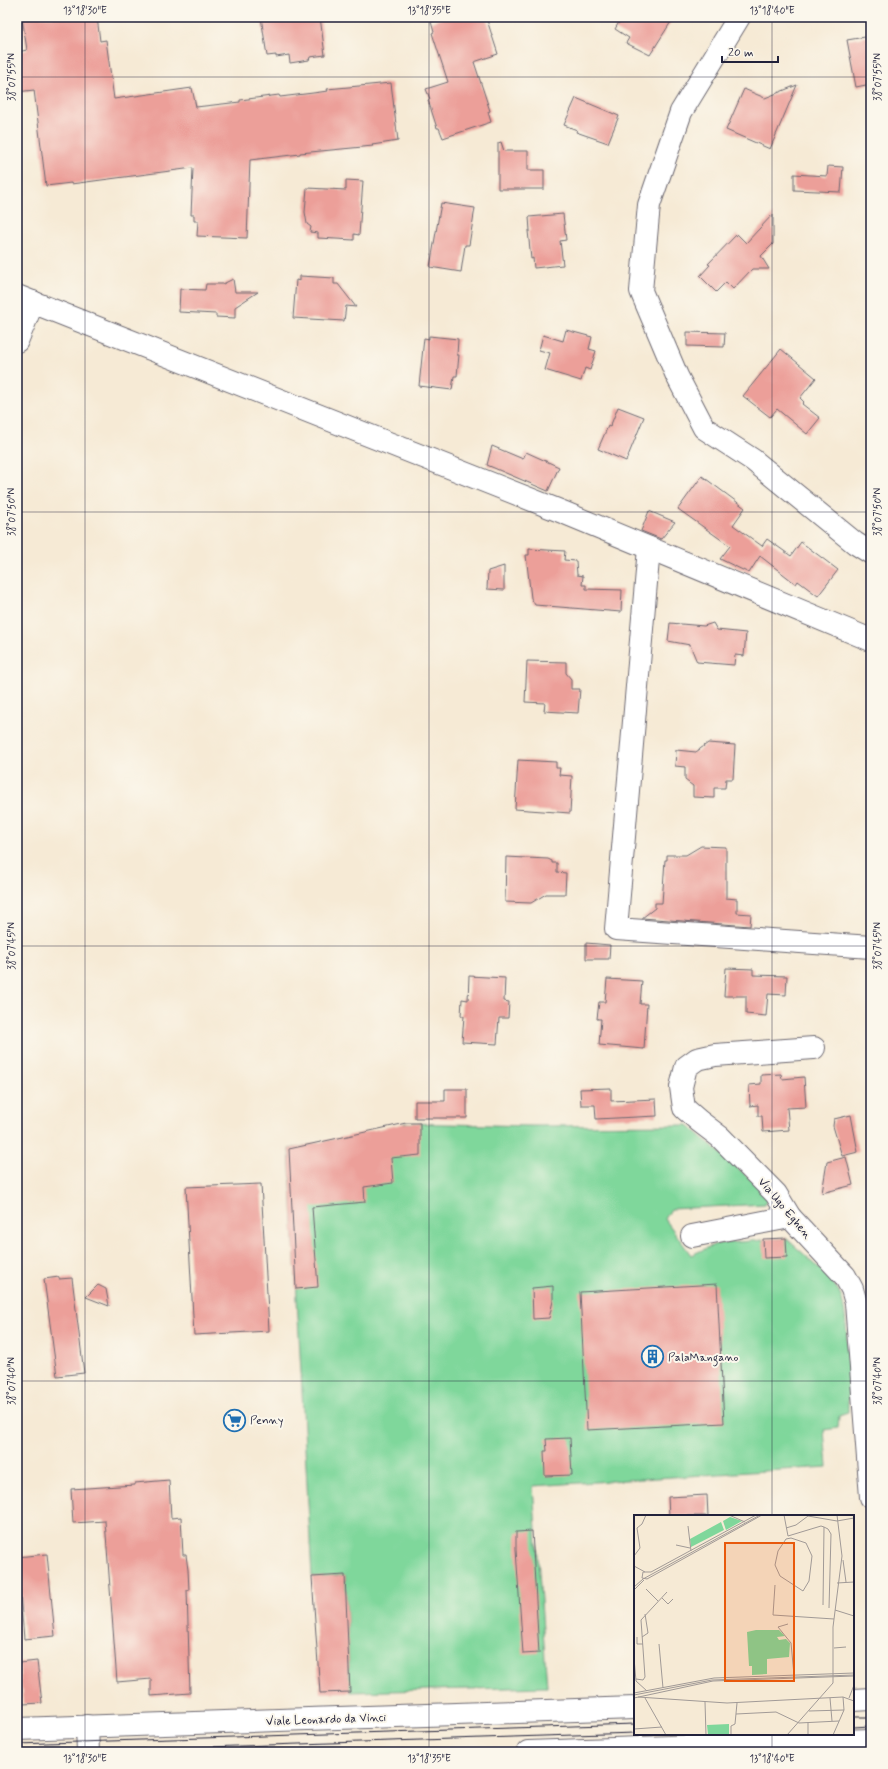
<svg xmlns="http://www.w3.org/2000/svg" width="888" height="1769" font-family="Mynerve,sans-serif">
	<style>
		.green { fill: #7fd79b; stroke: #507c6b }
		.building { fill: #ec9f99 }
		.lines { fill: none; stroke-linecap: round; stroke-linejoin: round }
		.minor-casing { stroke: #6c6871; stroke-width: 24 }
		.minor { stroke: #fff; stroke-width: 22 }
		.tram { stroke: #22223b; stroke-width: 1 }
		.ticks { fill: none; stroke: #22223b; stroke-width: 1; stroke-opacity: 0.45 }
		.labels { text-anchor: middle; stroke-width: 4; stroke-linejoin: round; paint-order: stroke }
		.street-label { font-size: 12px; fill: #22223b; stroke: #fbf7ec }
		.poi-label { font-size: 12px; fill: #22223b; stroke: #fbf7ec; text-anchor: start }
		.inset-road { fill: none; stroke: #a19a97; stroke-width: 1 }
		.view { fill: #e8590c; fill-opacity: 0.15; stroke: #e8590c; stroke-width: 2 }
		.inset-edge { fill: none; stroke: #22223b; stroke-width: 2 }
		.neatline { fill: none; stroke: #22223b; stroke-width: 1.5 }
		.ticks-label { font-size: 10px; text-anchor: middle; fill: #22223b }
	</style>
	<rect width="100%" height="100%" fill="#fbf7ec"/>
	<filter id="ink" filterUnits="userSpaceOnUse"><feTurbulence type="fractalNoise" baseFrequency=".025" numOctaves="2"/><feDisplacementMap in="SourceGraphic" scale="8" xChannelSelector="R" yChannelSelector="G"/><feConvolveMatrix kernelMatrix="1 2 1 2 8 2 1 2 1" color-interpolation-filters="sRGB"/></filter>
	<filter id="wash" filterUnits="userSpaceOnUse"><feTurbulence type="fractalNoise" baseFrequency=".012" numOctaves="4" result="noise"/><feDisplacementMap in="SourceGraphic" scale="16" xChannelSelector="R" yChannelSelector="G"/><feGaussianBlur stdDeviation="0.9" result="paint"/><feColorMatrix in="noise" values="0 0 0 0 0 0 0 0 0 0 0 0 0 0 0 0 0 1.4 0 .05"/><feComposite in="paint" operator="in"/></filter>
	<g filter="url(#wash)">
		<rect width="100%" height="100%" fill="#f6ead5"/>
		<path class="green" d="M404,1123L532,1126L688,1125L769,1195L765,1204L671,1209L665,1219L691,1255L716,1244L786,1238C803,1254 824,1270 838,1290C850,1307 848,1388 848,1413L839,1416L838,1428L824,1430L827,1467L533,1486L547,1687L350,1692L345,1575L312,1577L289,1149L405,1126Z"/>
		<g id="blocks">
			<g class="building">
				<path d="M22,17H97L100,41L106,40L114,99L192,88L196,107L240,102V100L279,95L280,97L313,93L328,91L327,89L391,83L398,141L372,145L373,146L300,153V154L250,160L247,238L197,236L198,221H194V215H191L193,168L71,184V183L46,186L34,90L17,92V52L27,50Z"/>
				<path d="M261,17H320L325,55L310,57L309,60L290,63L289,55L276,57V55L267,56Z"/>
				<path d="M446,17H486L498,54L474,62L490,111L488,112L491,122L443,138L439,128H437L428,100L430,99L426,89L448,82L432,33L434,32L431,22Z"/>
				<path d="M622,17H674L650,55L626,43L629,38L615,29Z"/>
				<path d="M871,36V84L856,87L847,40Z"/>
				<path d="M797,85L770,149L726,130L744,89L765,98Z"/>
				<path d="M576,98L619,116L608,143L576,132L577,130L564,125Z"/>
				<path d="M501,142L504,151H528V170H544V189H498V143Z"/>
				<path d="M828,166L843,167L841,192L794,190V174L827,176Z"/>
				<path d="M346,180L363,181L359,235L354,234V240L318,238V233L310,232L311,227L307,224L305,212L307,188L346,190Z"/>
				<path d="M441,203L475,208L469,245H465L461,272L430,267Z"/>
				<path d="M563,214L566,240L560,241L563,265L534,268L533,258L531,259L528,231H530L529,217Z"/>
				<path d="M773,214V244L761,256L769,269H752L733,289L726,282L716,292L700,276L710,265L708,264L737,234L746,243Z"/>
				<path d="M300,276L334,278V284H338L356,307L346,306L344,321L293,318L296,280L300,281Z"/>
				<path d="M233,279L235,292H258L235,307V318L216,317V314L179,312L180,289L205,290L206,284H223Z"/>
				<path d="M566,330L592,337L589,349L596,351L590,370L585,368L581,381L545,370L550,353L539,350L543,335L563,341Z"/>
				<path d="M687,332L725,333L724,347L687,346Z"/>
				<path d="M429,336L458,339L457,355H459L457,376H454L452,390L419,386L424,338L429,339Z"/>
				<path d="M781,349L816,378L800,398L804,402L802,404L820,418L807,434L777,409L770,417L743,396Z"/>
				<path d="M618,407L644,417L626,461L598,449L608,426L610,427Z"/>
				<path d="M492,446L523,459L526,452L559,467L548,491L487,465Z"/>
				<path d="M702,476L745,508L733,525L762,546L767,539L791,556L801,542L838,570L818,596L798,581L796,584L760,556L749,573L720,559L730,546L678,509Z"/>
				<path d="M649,511L675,522L661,539L641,531Z"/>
				<path d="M529,549L565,551L564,560L576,561L577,575L583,576L582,585H586V589L622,590L621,612L535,605L531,598L526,555H529Z"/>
				<path d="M504,566V590L487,589L488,571Z"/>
				<path d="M670,623L704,626L713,623L717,630L746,633L744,656L735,655L734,665L697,662L690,645L668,641Z"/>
				<path d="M527,661L566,662V673L571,679V689H580L578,713L544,711L545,703L525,702Z"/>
				<path d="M708,743L735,745L733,779H726L725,788H714V798L693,797V786L685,780V767L675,766L676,750L696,752Z"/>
				<path d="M518,760L556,762V768H560L559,775L572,776L570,813L515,809Z"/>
				<path d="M701,846L726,847V898L737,899V913L751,914L750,926L642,918L655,908V903H662L665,860H667V855H686Z"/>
				<path d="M506,857L548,859L552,861V863H557V872L566,873L565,894H546L531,903L505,902Z"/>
				<path d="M586,943L610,945L609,959H586Z"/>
				<path d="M726,968L753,969V975L787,976L786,995L768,994L766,1016L746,1014V996H724Z"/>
				<path d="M469,976L505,978L504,1001L509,1002L508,1018H499L497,1044L462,1042L464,1016H461L462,999L468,1000Z"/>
				<path d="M607,979L642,981L640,1004H647L644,1049L599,1045L601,1019H597L599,1002H605Z"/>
				<path d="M781,1074L782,1079L804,1077L806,1107L787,1108L789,1130L763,1132L762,1116H758V1105L750,1106L749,1085L761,1084V1075Z"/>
				<path d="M611,1088V1101L656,1099L657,1116L596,1119L595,1105H581L580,1089Z"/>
				<path d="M445,1089H467V1118H415V1101H445Z"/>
				<path d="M851,1115L858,1152L842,1156L833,1126L834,1119Z"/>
				<path d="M406,1123H420V1155L391,1158L393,1183L364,1187L365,1202L312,1207L318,1287L296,1289L289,1149Z"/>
				<path d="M846,1157L853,1185L822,1193L827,1162Z"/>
				<path d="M261,1184L269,1331L194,1335L186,1187Z"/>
				<path d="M786,1238L787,1257L764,1258L763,1239Z"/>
				<path d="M59,1277V1279L72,1278L84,1373L57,1376L44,1279Z"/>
				<path d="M717,1284L724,1423L587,1430L580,1292Z"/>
				<path d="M98,1285L106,1289L109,1306L86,1297Z"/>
				<path d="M553,1286V1301L549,1318L533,1319L532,1288Z"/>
				<path d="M570,1438L572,1475L545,1476L544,1451H547L546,1439Z"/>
				<path d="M169,1480L171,1518L181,1517L183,1555H186L188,1570L189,1590H187L190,1693L151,1696V1679L117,1682L105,1521L73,1523L71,1489L135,1485V1483Z"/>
				<path d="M707,1495L708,1516H669L668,1497Z"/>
				<path d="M532,1531L539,1653L523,1654L516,1550V1532Z"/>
				<path d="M47,1554L55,1636L24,1639L17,1557Z"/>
				<path d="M345,1575L350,1692L320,1693L312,1577Z"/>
				<path d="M37,1661L42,1703L23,1704L19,1663Z"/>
			</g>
		</g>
	</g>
	<g filter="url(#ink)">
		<use href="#blocks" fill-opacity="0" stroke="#6c6871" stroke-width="1"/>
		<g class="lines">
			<defs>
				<g id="minor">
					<path d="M739,17L681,112L649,205L641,291L677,376L704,428L753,460L855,543L871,553"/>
					<path d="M17,296L565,513L871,640"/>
					<path d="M17,341L33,302"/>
					<path d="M649,548L616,929L871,947"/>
					<path d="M814,1048L715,1055L697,1059L686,1067L681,1087L684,1108L699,1121L720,1137L776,1194L790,1217L845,1276L852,1289L856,1303L871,1497"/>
					<path d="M692,1236L790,1217"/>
					<path d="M853,1700L871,1699"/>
					<path d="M87,1726L88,1752"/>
					<path d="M17,1729L635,1708"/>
					<path d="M528,1752L871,1740"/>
				</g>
			</defs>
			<use href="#minor" class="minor-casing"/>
			<use href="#minor" class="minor"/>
			<g class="tram">
				<path d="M853,1717H871"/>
				<path d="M853,1727L871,1726"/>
				<path d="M17,1744L635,1724"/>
				<path d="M55,1752L635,1733"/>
			</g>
		</g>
	</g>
	<path class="ticks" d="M85,17V1752M429,17V1752M772,17V1516M17,77H871M17,512H871M17,946H871M17,1381H871M772,1734V1752"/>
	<defs>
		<symbol id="building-ring" viewBox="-11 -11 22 22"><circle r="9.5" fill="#fbf7ec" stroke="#1f6fb2" stroke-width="1.5"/><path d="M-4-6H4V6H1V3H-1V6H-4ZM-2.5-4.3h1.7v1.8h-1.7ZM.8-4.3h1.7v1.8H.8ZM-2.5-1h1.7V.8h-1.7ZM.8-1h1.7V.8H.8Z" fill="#1f6fb2"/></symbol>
		<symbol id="supermarket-ring" viewBox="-11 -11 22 22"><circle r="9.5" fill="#fbf7ec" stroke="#1f6fb2" stroke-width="1.5"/><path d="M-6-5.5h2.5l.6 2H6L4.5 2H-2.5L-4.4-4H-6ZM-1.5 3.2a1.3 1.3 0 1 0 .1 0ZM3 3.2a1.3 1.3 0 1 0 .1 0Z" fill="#1f6fb2"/></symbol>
	</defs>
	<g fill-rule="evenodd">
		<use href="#building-ring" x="640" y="1344" width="25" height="25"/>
		<use href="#supermarket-ring" x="222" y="1408" width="25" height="25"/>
	</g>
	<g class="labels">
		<g class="street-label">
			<text transform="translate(785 1208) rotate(50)" y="4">Via Ugo Eghen</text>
			<text transform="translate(326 1719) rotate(-2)" y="4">Viale Leonardo da Vinci</text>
		</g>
		<g class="poi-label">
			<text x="668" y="1361">PalaMangano</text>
			<text x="250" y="1424">Penny</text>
		</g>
	</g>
	<g transform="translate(634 1515)">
		<rect width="220" height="220" fill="#f6ead5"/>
		<path d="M96,2L108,6L92,15L89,6ZM87,7L90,15L57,32L56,24ZM122,115H145L151,121L143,122L145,125L152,124L156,128L155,142L133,144V159L118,160V151H115L113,117ZM95,209V220H74L73,210Z" fill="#7fd79b"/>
		<path class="inset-road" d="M95,0L111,7M122,0L17,57H9L8,63L13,64L128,0M150,0L154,21L187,11L190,12L189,90M54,11L57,36M190,12L194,14L197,19L195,93M152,13L162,10L174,1L203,6L220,3M157,23L172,28L178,41L175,66L169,76L146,61L141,50L144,36L152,24ZM42,30L56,33M0,41L6,33L3,13L8,9L12,0M209,45L212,67M0,51L11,57M203,68L220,67M141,70L139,100L200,104M0,72L9,64L126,0M12,74L24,86M0,75L10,65M28,83L34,89L39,84M201,95L220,101M154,109L144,112L157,128L160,160M3,122V129H9M8,122L14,118L11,99M25,129L29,173M200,133L212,132M0,143L2,166L13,176M2,164L9,165L11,162L7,105L33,77M0,178L80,163L220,158M0,180L78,165L220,160M4,182L93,188L209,182L220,186M0,183L79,166L220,161M11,183L32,220M196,183L198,206M215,183L220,170M71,187L72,220M175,196L210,195M102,199L142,197L165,208L205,206M174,207V220M0,214L28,212M97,220V211L101,209L103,188M153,220L199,168V112L208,41L203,0M199,220L210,195L209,182"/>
		<path class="view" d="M91,28H160V166H91Z"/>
		<rect width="220" height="220" class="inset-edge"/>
	</g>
	<rect width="888" height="1769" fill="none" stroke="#fbf7ec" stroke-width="44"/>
	<path d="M722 56v6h56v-6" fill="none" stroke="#22223b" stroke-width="2"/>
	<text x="728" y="56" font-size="12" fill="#22223b" stroke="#fbf7ec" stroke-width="3" paint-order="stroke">20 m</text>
	<rect x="22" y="22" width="844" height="1725" class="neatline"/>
	<g class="ticks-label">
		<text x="85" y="14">13°18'30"E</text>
		<text x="429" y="14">13°18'35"E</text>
		<text x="772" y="14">13°18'40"E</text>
		<text transform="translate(11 77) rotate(-90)" y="4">38°07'55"N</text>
		<text transform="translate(877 77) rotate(-90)" y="4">38°07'55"N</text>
		<text transform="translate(11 512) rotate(-90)" y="4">38°07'50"N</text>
		<text transform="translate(877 512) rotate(-90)" y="4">38°07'50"N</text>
		<text transform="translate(11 946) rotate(-90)" y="4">38°07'45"N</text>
		<text transform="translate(877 946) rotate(-90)" y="4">38°07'45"N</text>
		<text transform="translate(11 1381) rotate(-90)" y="4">38°07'40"N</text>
		<text transform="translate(877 1381) rotate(-90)" y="4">38°07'40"N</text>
		<text x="85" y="1762">13°18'30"E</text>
		<text x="429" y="1762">13°18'35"E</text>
		<text x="772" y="1762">13°18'40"E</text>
	</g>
</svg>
